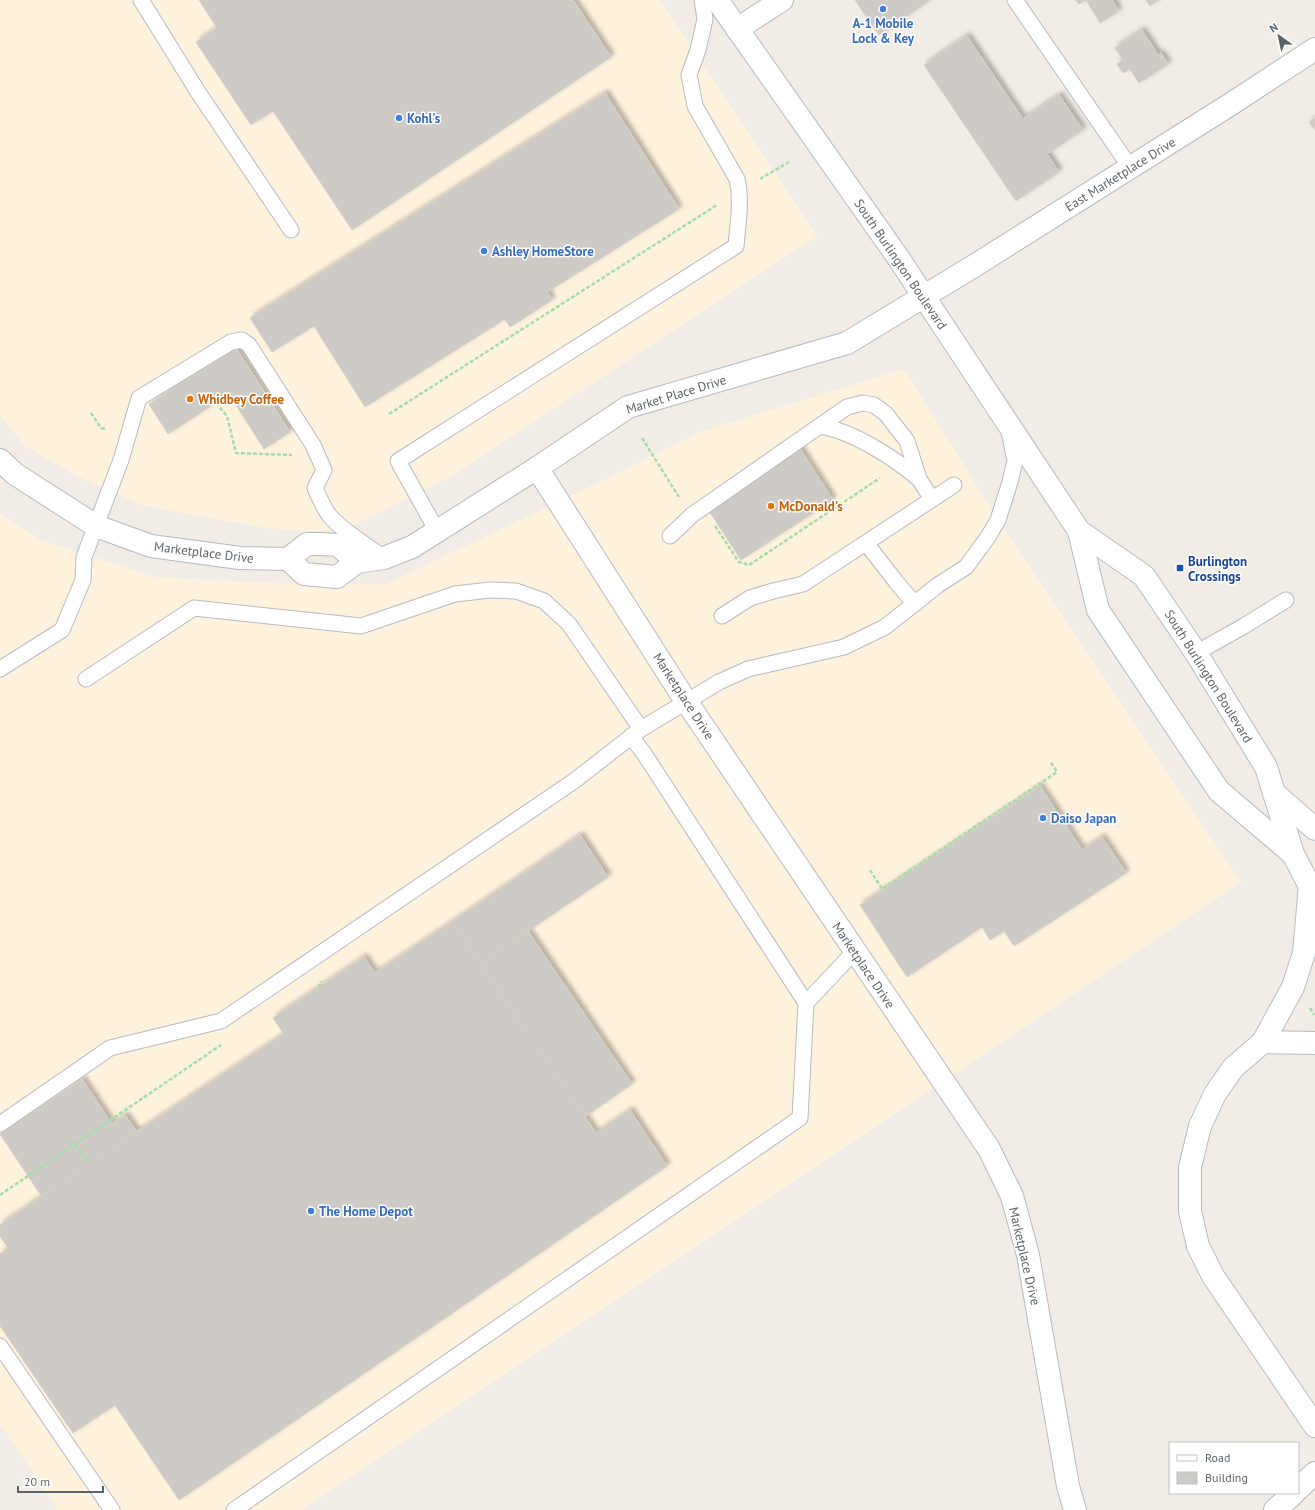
<svg xmlns="http://www.w3.org/2000/svg" width="1315" height="1510" font-family="'PT Sans',sans-serif">
	<style>
		.commercial { fill: #fff2dd }
		.building { fill: #cecac5; stroke: #d7cec4; filter: url(#shadow) }
		.lines { fill: none; stroke-linecap: round; stroke-linejoin: round }
		.service-casing { stroke: #b6babe; stroke-width: 17 }
		.minor-casing { stroke: #b6babe; stroke-width: 24 }
		.tertiary-casing { stroke: #b6babe; stroke-width: 24 }
		.secondary-casing { stroke: #b7bcc1; stroke-width: 24 }
		.path { stroke: #a3dea8; stroke-width: 2.5; stroke-dasharray: 4 2; stroke-linecap: butt }
		.service { stroke: #fff; stroke-width: 15 }
		.minor { stroke: #fff; stroke-width: 22 }
		.tertiary { stroke: #fff; stroke-width: 22 }
		.secondary { stroke: #fff; stroke-width: 22 }
		.shop-dot { fill: #3f7fe0; stroke: #fff; stroke-width: 1.5 }
		.food-dot { fill: #e8710a; stroke: #fff; stroke-width: 1.5 }
		.transit-dot { fill: #1a4fb4; stroke: #fff; stroke-width: 1.5 }
		.labels { text-anchor: middle; stroke-width: 3; stroke-linejoin: round; paint-order: stroke }
		.shop-label { font-size: 13px; font-weight: bold; fill: #366cbe; stroke: #fff; text-anchor: start }
		.street-label { font-size: 13px; fill: #5d6468; stroke: #fff }
		.food-label { font-size: 13px; font-weight: bold; fill: #c56008; stroke: #fff; text-anchor: start }
		.transit-label { font-size: 13px; font-weight: bold; fill: #164399; stroke: #fff; text-anchor: start }
	</style>
	<defs>
		<filter id="shadow"><feDropShadow dx="3.5" dy="-3.5" stdDeviation="2" flood-color="#0004"/></filter>
	</defs>
	<rect width="100%" height="100%" fill="#f1ede6"/>
	<g class="commercial">
		<path d="M0,0H660L817,236L455,474L339,533L266,528L144,506L79,477L25,446L0,415Z"/>
		<path d="M904,369L998,520L1241,882L302,1510H58L0,1424V514L41,540L154,577L294,584H386L616,474L700,432Z"/>
	</g>
	<g class="building">
		<path d="M199,0H573L611,57L352,230L273,111L251,125L196,42L217,28Z"/>
		<path d="M855,0H930L879,35Z"/>
		<path d="M1076,0H1112L1119,11L1100,23L1086,0L1079,4Z"/>
		<path d="M1146,0H1158L1150,6Z"/>
		<path d="M1142,30L1158,55L1161,53L1168,64L1139,83L1130,69L1123,73L1117,64L1123,60L1115,48Z"/>
		<path d="M967,36L1023,119L1059,95L1083,130L1047,154L1059,172L1016,201L924,65Z"/>
		<path d="M605,93L679,209L547,292L552,300L510,327L505,319L365,407L314,326L272,352L250,318Z"/>
		<path d="M1315,118V130L1309,122Z"/>
		<path d="M236,348L290,432L264,449L229,394L168,434L149,404L170,390L167,384L186,372L190,377Z"/>
		<path d="M799,447L833,500L741,560L709,511L739,492L737,488Z"/>
		<path d="M1040,786L1082,850L1102,837L1126,873L1014,946L1004,931L990,940L982,927L907,977L860,905Z"/>
		<path d="M580,835L608,877L480,963L452,922Z"/>
		<path d="M452,922L596,1133L630,1110L667,1166L179,1500L115,1405L73,1433L0,1326V1254L8,1248L0,1236V1225L90,1163L284,1034L273,1018L364,957L375,973Z"/>
		<path d="M528,931L632,1084L584,1117L480,963Z"/>
		<path d="M82,1079L112,1124L125,1115L137,1132L42,1197L0,1134Z"/>
	</g>
	<g class="lines">
		<defs>
			<g id="service">
				<path d="M141,0L198,92L291,230"/>
				<path d="M1015,0L1130,167"/>
				<path d="M820,426C853,431 894,458 919,479"/>
				<path d="M437,531L398,461L736,246C738,223 742,201 737,179L695,106L689,75L698,50L705,19L702,0"/>
				<path d="M670,536L692,515L847,407L863,403L874,405L886,414L907,441L919,479L932,499"/>
				<path d="M866,543L897,583L915,604"/>
				<path d="M722,616L750,598L773,591L803,584L954,485"/>
				<path d="M1196,653L1244,626L1286,600"/>
				<path d="M0,669L62,630L83,580L84,557L121,460L139,398L231,342L242,340L249,345L313,445L324,470L315,488C319,497 323,507 329,515C341,530 368,546 384,558"/>
				<path d="M86,679L194,608L361,626L455,594L490,590L516,591L544,601L569,624L641,729"/>
				<path d="M631,736L645,755L806,1003"/>
				<path d="M0,1124L110,1048L221,1021L574,781L641,729L719,682L748,669L844,647L885,627L938,585L966,567L988,537L998,520L1010,482L1015,461L1009,431"/>
				<path d="M0,1346L112,1510"/>
				<path d="M234,1510L800,1118L806,1003L855,951"/>
			</g>
			<g id="minor">
				<path d="M737,29L782,0"/>
				<path d="M0,460L15,474L96,526L151,546L240,558L288,559"/>
				<path d="M537,468L682,695L989,1149L1012,1196L1028,1255L1068,1486L1075,1510"/>
				<path d="M288,559L304,574L337,577L357,562L384,558L412,547L537,468L628,407L847,343L974,266L1231,104L1315,49"/>
				<path d="M288,559L307,544H321L338,545L357,562"/>
			</g>
			<g id="tertiary">
				<path d="M1298,1489L1315,1473"/>
				<path d="M1275,1510L1294,1493"/>
			</g>
			<g id="secondary">
				<path d="M717,0L897,256L1079,531L1098,610L1219,791L1293,854"/>
				<path d="M1079,531L1144,576L1196,653L1266,767L1293,854L1315,896"/>
				<path d="M1274,793L1315,829"/>
				<path d="M1310,885L1304,953L1293,987L1263,1042L1233,1068L1215,1094L1200,1126L1190,1167V1211L1198,1246L1213,1276L1315,1426"/>
				<path d="M1263,1042L1315,1043"/>
			</g>
		</defs>
		<use href="#service" class="service-casing"/>
		<use href="#minor" class="minor-casing"/>
		<use href="#tertiary" class="tertiary-casing"/>
		<use href="#secondary" class="secondary-casing"/>
		<g class="path">
			<path d="M760,179L789,162"/>
			<path d="M216,403L227,416L236,453L292,455"/>
			<path d="M91,413L101,428L107,429"/>
			<path d="M389,414L717,205"/>
			<path d="M642,438L679,497"/>
			<path d="M715,526L739,562L749,565L880,478"/>
			<path d="M870,870L882,889L1057,772L1050,761"/>
			<path d="M319,988L321,981"/>
			<path d="M1310,1008L1314,1015"/>
			<path d="M75,1144L90,1163"/>
			<path d="M0,1195L221,1045"/>
		</g>
		<use href="#service" class="service"/>
		<use href="#minor" class="minor"/>
		<use href="#tertiary" class="tertiary"/>
		<use href="#secondary" class="secondary"/>
	</g>
	<g class="shop-dot">
		<circle cx="883" cy="9" r="4"/>
		<circle cx="399" cy="118" r="4"/>
		<circle cx="484" cy="251" r="4"/>
		<circle cx="1043" cy="818" r="4"/>
		<circle cx="311" cy="1211" r="4"/>
	</g>
	<g class="food-dot">
		<circle cx="190" cy="399" r="4"/>
		<circle cx="771" cy="506" r="4"/>
	</g>
	<rect class="transit-dot" x="1176" y="564" width="8" height="8" rx="2"/>
	<g class="labels">
		<g class="shop-label">
			<text x="883" y="28" text-anchor="middle">A-1 Mobile<tspan x="883" dy="15">Lock &amp; Key</tspan></text>
			<text x="407" y="123">Kohl's</text>
			<text x="492" y="256">Ashley HomeStore</text>
			<text x="1051" y="823">Daiso Japan</text>
			<text x="319" y="1216">The Home Depot</text>
		</g>
		<g class="street-label">
			<text transform="translate(1120 174) rotate(-32)" y="5">East Marketplace Drive</text>
			<text transform="translate(901 264) rotate(56)" y="5">South Burlington Boulevard</text>
			<text transform="translate(676 394) rotate(-17)" y="5">Market Place Drive</text>
			<text transform="translate(204 552) rotate(7)" y="5">Marketplace Drive</text>
			<text transform="translate(1209 676) rotate(58)" y="5">South Burlington Boulevard</text>
			<text transform="translate(684 696) rotate(57)" y="5">Marketplace Drive</text>
			<text transform="translate(864 965) rotate(56)" y="5">Marketplace Drive</text>
			<text transform="translate(1025 1256) rotate(77)" y="5">Marketplace Drive</text>
		</g>
		<g class="food-label">
			<text x="198" y="404">Whidbey Coffee</text>
			<text x="779" y="511">McDonald's</text>
		</g>
		<g class="transit-label">
			<text x="1188" y="566">Burlington<tspan x="1188" dy="15">Crossings</tspan></text>
		</g>
	</g>
	<rect x="1169" y="1442" width="130" height="52" fill="#ffffff" stroke="#bec1c3"/>
	<rect x="1177" y="1455" width="20" height="6" fill="#ffffff" stroke="#bec1c3"/>
	<text x="1205" y="1462" font-size="12" fill="#5d6468">Road</text>
	<rect x="1177" y="1472" width="20" height="12" fill="#cecac5" stroke="#bec1c3"/>
	<text x="1205" y="1482" font-size="12" fill="#5d6468">Building</text>
	<g transform="translate(1279 36) rotate(327)" stroke="#ffffff" stroke-width="3" paint-order="stroke">
	<path d="M0-3L7 15L0 10L-7 15Z" fill="#5d6468"/>
	<text y="-6" font-size="11" font-weight="bold" text-anchor="middle" fill="#5d6468">N</text>
	</g>
	<path d="M18 1486v6h85v-6" fill="none" stroke="#5d6468" stroke-width="2"/>
	<text x="24" y="1486" font-size="12" fill="#5d6468" stroke="#ffffff" stroke-width="3" paint-order="stroke">20 m</text>
</svg>
